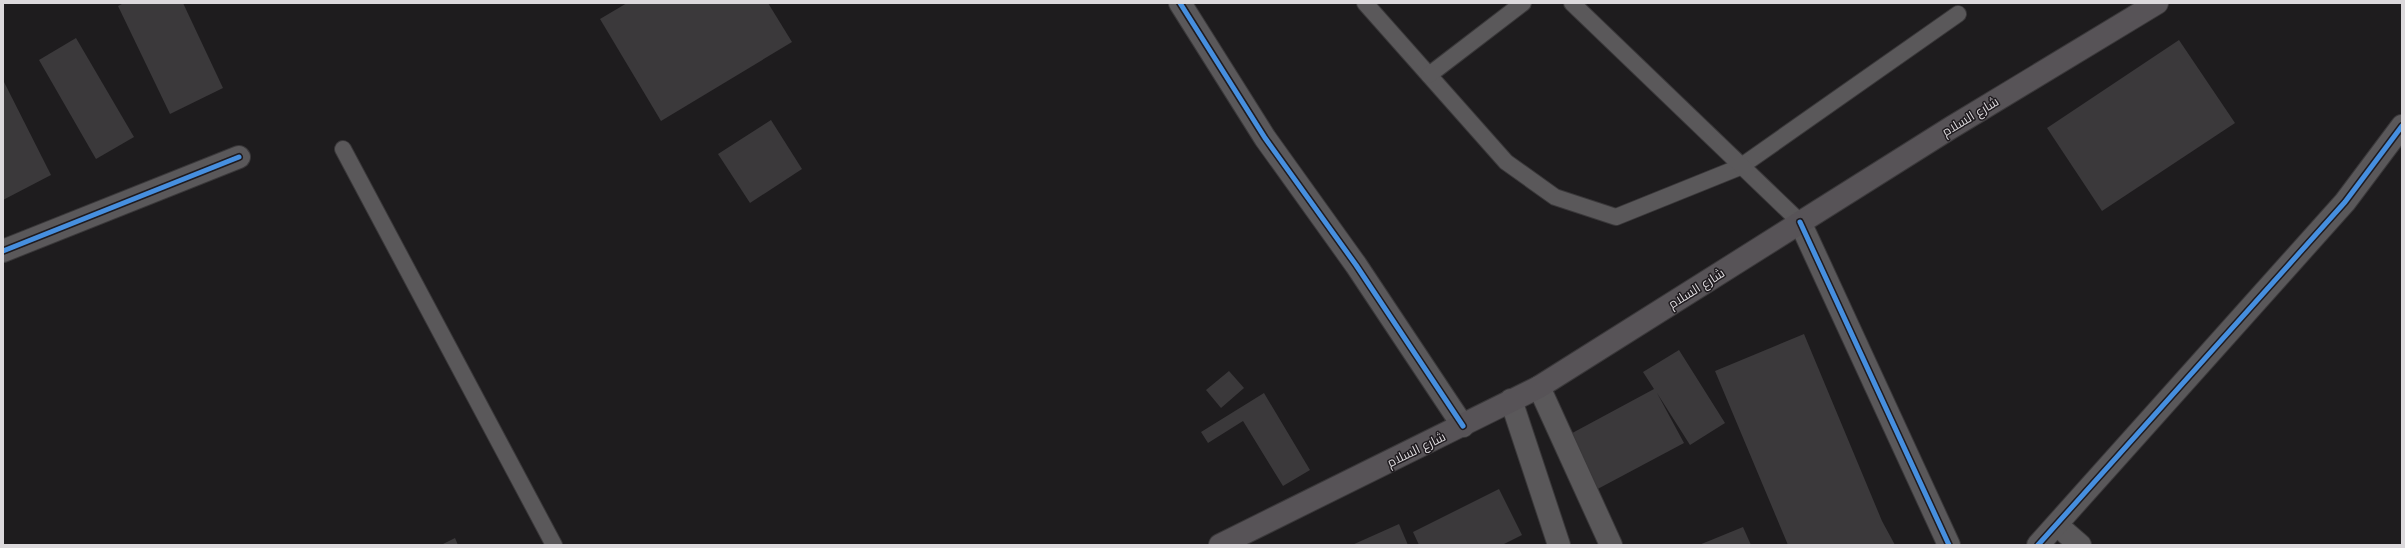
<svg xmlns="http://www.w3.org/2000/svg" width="2405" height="548" font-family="'Times New Roman',Cairo,serif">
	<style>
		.building { fill: #3b393b }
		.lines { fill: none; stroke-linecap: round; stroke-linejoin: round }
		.lane-casing { stroke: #3a383a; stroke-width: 18 }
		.street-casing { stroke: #3a383a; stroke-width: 24 }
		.secondary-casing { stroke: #3a383a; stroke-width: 24 }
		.lane { stroke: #5a585a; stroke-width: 16 }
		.street { stroke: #5a585a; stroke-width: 22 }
		.secondary { stroke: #575357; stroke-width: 22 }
		.cycleway-casing { stroke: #1f1b1f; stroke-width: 8 }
		.cycleway { stroke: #468fdf; stroke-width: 5 }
		.labels { text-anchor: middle; stroke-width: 3; stroke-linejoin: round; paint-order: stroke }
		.street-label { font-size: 13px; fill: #dcd9dc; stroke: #1f1b1f }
	</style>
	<rect width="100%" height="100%" fill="#1e1c1e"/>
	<g class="building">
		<path d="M124,3H183L223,88L170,114L118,6Z"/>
		<path d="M627,3H768L792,42L661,121L600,19Z"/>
		<path d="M76,38L134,137L96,159L39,60Z"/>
		<path d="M2179,40L2235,123L2102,211L2047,128Z"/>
		<path d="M3,80L51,175L3,200Z"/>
		<path d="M771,120L802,169L750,203L718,154Z"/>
		<path d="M1804,334L1882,521L1895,545H1788L1715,371Z"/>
		<path d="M1679,350L1725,423L1690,445L1657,393L1684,443L1592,492L1563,438L1654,389L1643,372Z"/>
		<path d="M1229,371L1244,388L1221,408L1206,390Z"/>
		<path d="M1264,393L1310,470L1283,486L1243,421L1208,443L1201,432Z"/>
		<path d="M1499,489L1522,535L1502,545H1419L1413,532Z"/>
		<path d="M1399,524L1408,545H1352Z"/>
		<path d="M1743,527L1751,545H1699Z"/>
		<path d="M455,538L458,545H441Z"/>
	</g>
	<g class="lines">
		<defs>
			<g id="lane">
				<path d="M1365,3L1506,162L1555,197L1616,217L1740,167L1958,14"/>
				<path d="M1572,3L1800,222"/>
				<path d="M1429,75L1523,3"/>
				<path d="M343,149L554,545"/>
			</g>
			<g id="street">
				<path d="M1180,3L1265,138L1356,265L1463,426"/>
				<path d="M1800,222L1949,545"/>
				<path d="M3,251L239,157"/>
				<path d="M1539,387L1611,545"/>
				<path d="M1511,400L1559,545"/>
				<path d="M2057,525L2080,545"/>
				<path d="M2038,545L2345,202L2402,126"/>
			</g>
			<path id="secondary" d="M1220,545L1539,387L1952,127L2157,3"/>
		</defs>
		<use href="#lane" class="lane-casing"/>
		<use href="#street" class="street-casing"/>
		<use href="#secondary" class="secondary-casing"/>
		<use href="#lane" class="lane"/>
		<use href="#street" class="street"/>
		<use href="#secondary" class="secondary"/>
		<defs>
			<g id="cycleway">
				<path d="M1180,3L1265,138L1356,265L1463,426"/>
				<path d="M1800,222L1949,545"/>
				<path d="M3,251L239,157"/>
				<path d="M2038,545L2345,202L2402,126"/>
			</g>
		</defs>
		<use href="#cycleway" class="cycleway-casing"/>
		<use href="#cycleway" class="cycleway"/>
	</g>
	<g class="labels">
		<g class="street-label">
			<text transform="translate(1970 116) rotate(-31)" y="5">شارع السلام</text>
			<text transform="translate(1696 288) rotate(-32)" y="5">شارع السلام</text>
			<text transform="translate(1416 449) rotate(-26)" y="5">شارع السلام</text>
		</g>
	</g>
	<rect width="2405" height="548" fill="none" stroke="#dcd9dc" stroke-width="8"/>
</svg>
